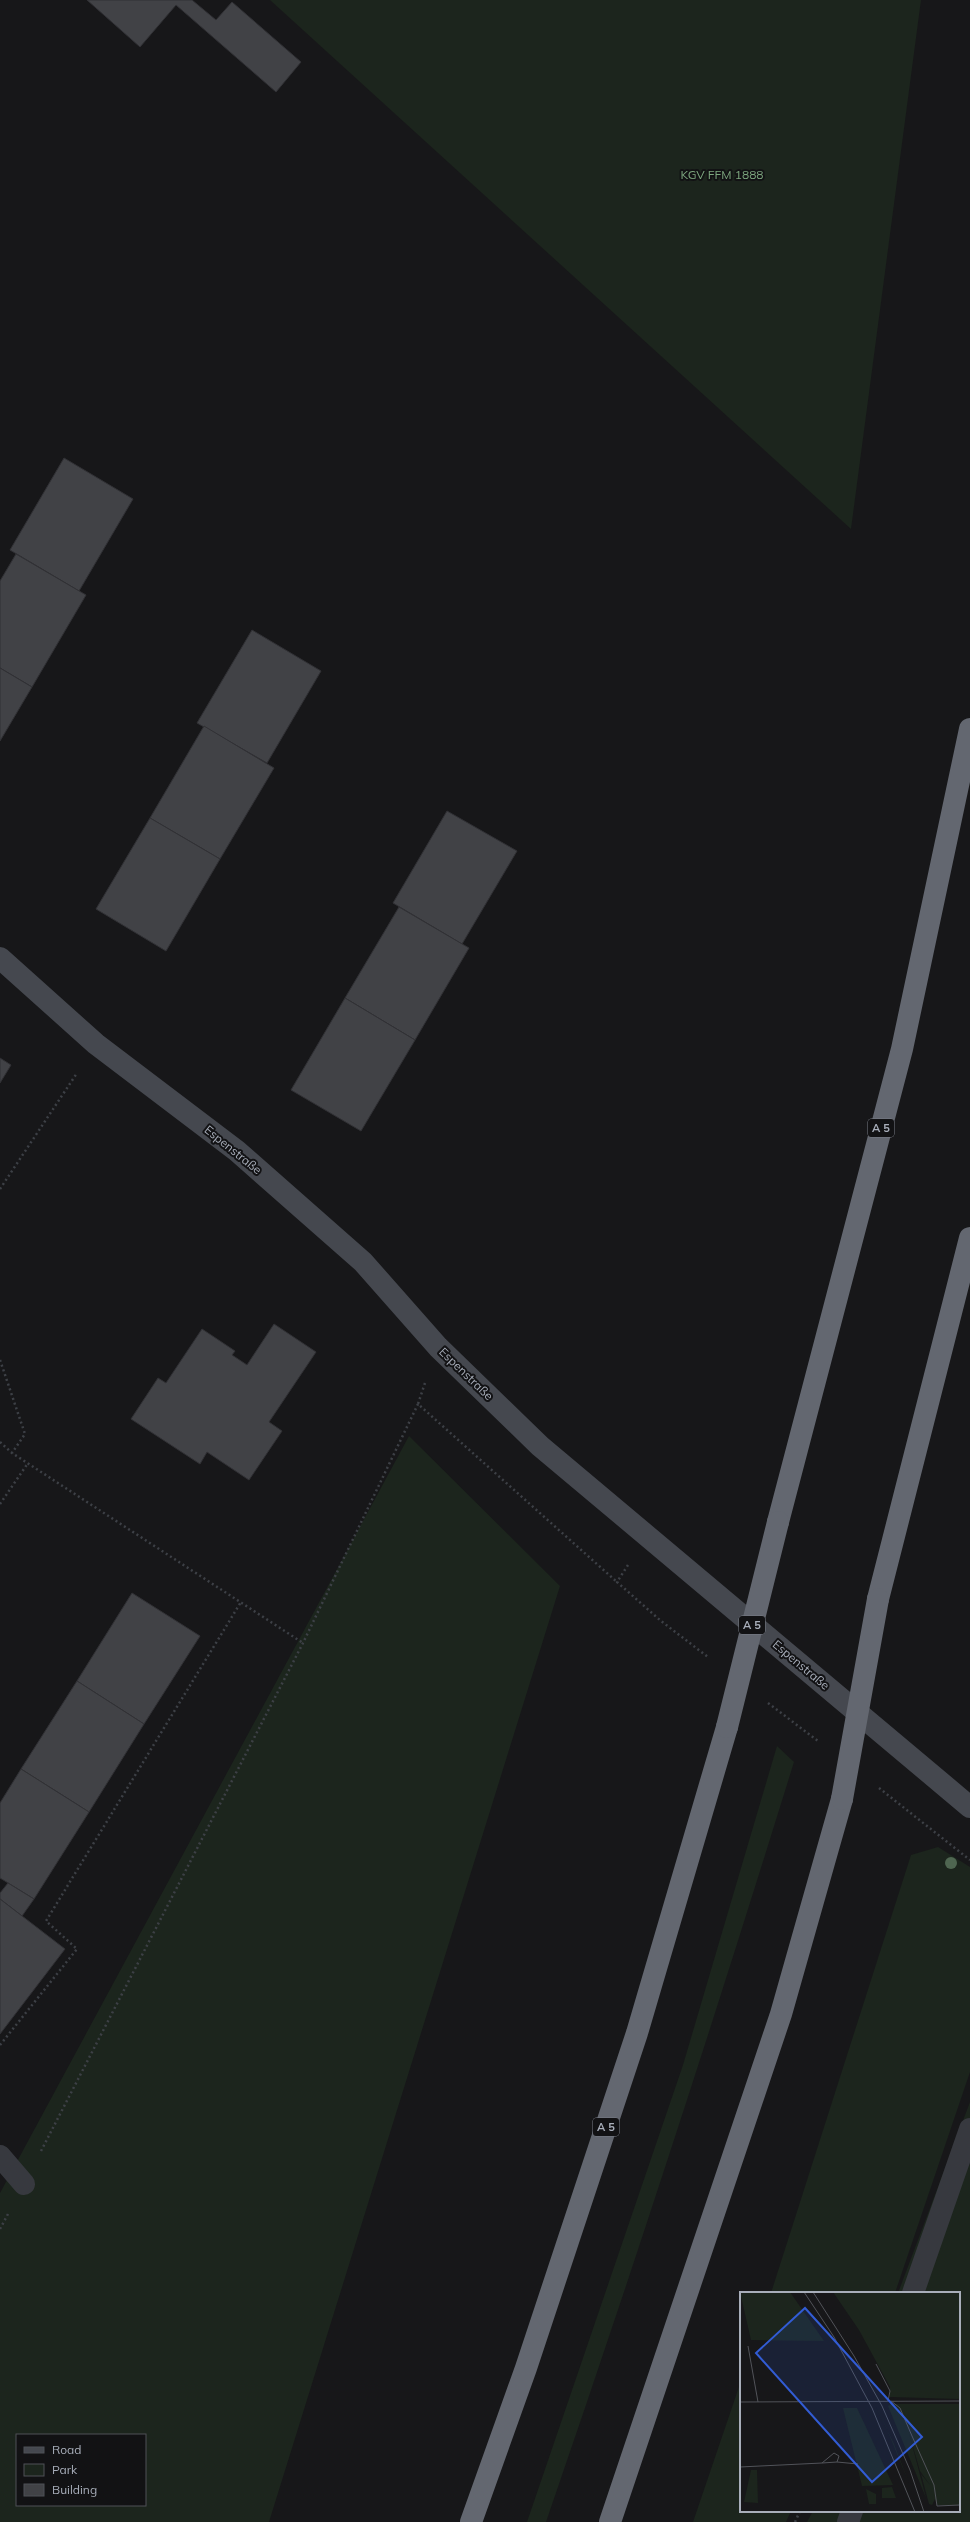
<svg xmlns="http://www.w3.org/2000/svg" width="970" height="2522" font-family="Mulish,sans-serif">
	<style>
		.green { fill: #1c251d; fill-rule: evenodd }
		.building { fill: #414246; stroke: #313135 }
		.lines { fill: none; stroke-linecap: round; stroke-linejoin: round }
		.path { stroke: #3d4046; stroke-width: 2.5; stroke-dasharray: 2 3; stroke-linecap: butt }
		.lane { stroke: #37393f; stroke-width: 22 }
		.street { stroke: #37393f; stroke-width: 22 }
		.secondary { stroke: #45484f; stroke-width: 22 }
		.highway { stroke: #636770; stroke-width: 22 }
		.highway-bridge { stroke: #636770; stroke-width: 22 }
		.tree { fill: #4f6651 }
		.labels { text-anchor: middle; stroke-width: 4; stroke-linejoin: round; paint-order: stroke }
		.shield { fill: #121214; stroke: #7b7f88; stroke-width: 1 }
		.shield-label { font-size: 11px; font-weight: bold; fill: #a8aeba }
		.park-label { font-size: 12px; fill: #7da77f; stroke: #121214 }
		.street-label { font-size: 12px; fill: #a8aeba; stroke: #121214 }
		.inset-road { fill: none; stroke: #515359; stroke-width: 1 }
		.view { fill: #325cd4; fill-opacity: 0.15; stroke: #325cd4; stroke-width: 2 }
		.inset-edge { fill: none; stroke: #a8aeba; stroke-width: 2 }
	</style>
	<rect width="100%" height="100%" fill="#171719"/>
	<g class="green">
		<path d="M270,0H921L851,529Z"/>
		<path d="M409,1436L560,1586L269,2522H0V2193ZM17,2435H145V2505H17Z"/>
		<path d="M777,1746L794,1762C715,2017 633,2270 546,2522H527L683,2065Z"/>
		<path d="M938,1847L970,1867V2072L895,2293H771L911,1855Z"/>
		<path d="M970,2102V2522H807L813,2511H959V2293H898Z"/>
		<path d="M741,2381V2511H791L786,2522H693Z"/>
	</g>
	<g class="building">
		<path d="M87,0H192L216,20L232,2L301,62L276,92L176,5L140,47Z"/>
		<path d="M64,458L133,499L79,591L10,550Z"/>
		<path d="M16,554L86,595L32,687L0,668V581Z"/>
		<path d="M252,630L321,671L267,763L197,723Z"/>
		<path d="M0,668L32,687L0,741Z"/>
		<path d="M204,726L274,768L220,859L150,818Z"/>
		<path d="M447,811L517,851L462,944L393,903Z"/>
		<path d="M150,818L220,859L166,951L96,909Z"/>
		<path d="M399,907L469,948L415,1040L345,998Z"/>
		<path d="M345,998L415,1040L361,1131L291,1090Z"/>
		<path d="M0,1058L11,1065L0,1083Z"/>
		<path d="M274,1324L316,1352L269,1422L282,1431L249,1480L207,1452L200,1464L131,1419L158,1378L166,1383L202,1329L235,1351L232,1355L247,1365Z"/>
		<path d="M132,1593L200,1636L144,1724L77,1681Z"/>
		<path d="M77,1681L144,1724L89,1812L21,1769Z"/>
		<path d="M21,1769L89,1812L34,1899L0,1878V1803Z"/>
		<path d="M8,1883L34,1899L22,1916L0,1899V1893Z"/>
		<path d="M0,1899L65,1949L0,2034Z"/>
	</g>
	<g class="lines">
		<g class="path">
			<path d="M0,1189L77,1073"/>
			<path d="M0,1360L25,1434L12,1453"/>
			<path d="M425,1383L418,1404L617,1582"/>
			<path d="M0,1442L12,1453L303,1643"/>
			<path d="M0,1504L28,1463"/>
			<path d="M628,1565L617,1582L661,1621L708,1657"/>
			<path d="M768,1703L818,1741"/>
			<path d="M879,1788L970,1860"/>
			<path d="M0,2045L77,1949L46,1921L241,1602"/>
			<path d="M41,2151L303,1643L418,1404"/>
			<path d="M0,2229L8,2214"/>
			<path d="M795,2522L800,2511"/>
		</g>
		<g class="lane">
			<path d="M913,2293L970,2129"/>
			<path d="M848,2522L852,2511"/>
		</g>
		<path class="street" d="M0,2156L24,2184"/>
		<path class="secondary" d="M0,958L96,1044L237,1151L363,1262L438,1347L540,1446L970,1807"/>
		<g class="highway">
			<path d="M778,1522L902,1049L970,729"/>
			<path d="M878,1599L970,1238"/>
			<path d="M471,2522L526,2368L637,2033L727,1727"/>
			<path d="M610,2522L781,2014L842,1799"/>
		</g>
		<g class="highway-bridge">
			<path d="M727,1727L778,1522"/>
			<path d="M842,1799L878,1599"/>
		</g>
	</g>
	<circle class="tree" cx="951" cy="1863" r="6"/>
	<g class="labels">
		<g class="shield">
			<rect x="868" y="1119" width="26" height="18" rx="3"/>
			<rect x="739" y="1616" width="26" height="18" rx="3"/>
			<rect x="593" y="2118" width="26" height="18" rx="3"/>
		</g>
		<g class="shield-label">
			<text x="881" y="1132">A 5</text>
			<text x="752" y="1629">A 5</text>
			<text x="606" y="2131">A 5</text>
		</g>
		<g class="park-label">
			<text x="722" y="179">KGV FFM 1888</text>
		</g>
		<g class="street-label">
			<text transform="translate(233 1150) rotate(39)" y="4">Espenstraße</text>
			<text transform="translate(466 1374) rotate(44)" y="4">Espenstraße</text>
			<text transform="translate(801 1665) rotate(40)" y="4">Espenstraße</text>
		</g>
	</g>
	<g transform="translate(740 2292)">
		<rect width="220" height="220" fill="#171719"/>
		<path d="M0,0H50L84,49L11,48ZM93,0H220V107L150,105V95L119,38ZM151,112H220V213H197L195,207L192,213L189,212L181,182L190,193L180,179L169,141L186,206L148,114ZM136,115L154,152L169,191L146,135ZM103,116H117L153,193L122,194ZM11,178H17L18,211L4,210ZM152,195L156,206H142V196ZM126,197L136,202V212H129Z" fill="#1c251d"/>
		<path class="inset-road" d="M64,0L94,45L132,116L175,220M73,0L114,64L142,114L170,178L184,220M8,54L18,110M136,72L150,99L148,109M151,109L160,116L172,144L194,193L197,214L220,213M0,110L220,109M94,161L99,164L97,170L82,171ZM97,170L118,172M0,175L82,171"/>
		<path class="view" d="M65,16L182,145L132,190L16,61Z"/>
		<rect width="220" height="220" class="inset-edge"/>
	</g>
	<rect x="16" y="2434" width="130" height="72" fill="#121214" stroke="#4e5056"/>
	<rect x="24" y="2447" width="20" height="6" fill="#45484f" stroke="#4e5056"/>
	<text x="52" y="2454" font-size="12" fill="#a8aeba">Road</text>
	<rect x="24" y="2464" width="20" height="12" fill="#1c251d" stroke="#4e5056"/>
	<text x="52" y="2474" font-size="12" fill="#a8aeba">Park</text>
	<rect x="24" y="2484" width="20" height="12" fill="#414246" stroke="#4e5056"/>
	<text x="52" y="2494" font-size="12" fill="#a8aeba">Building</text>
</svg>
